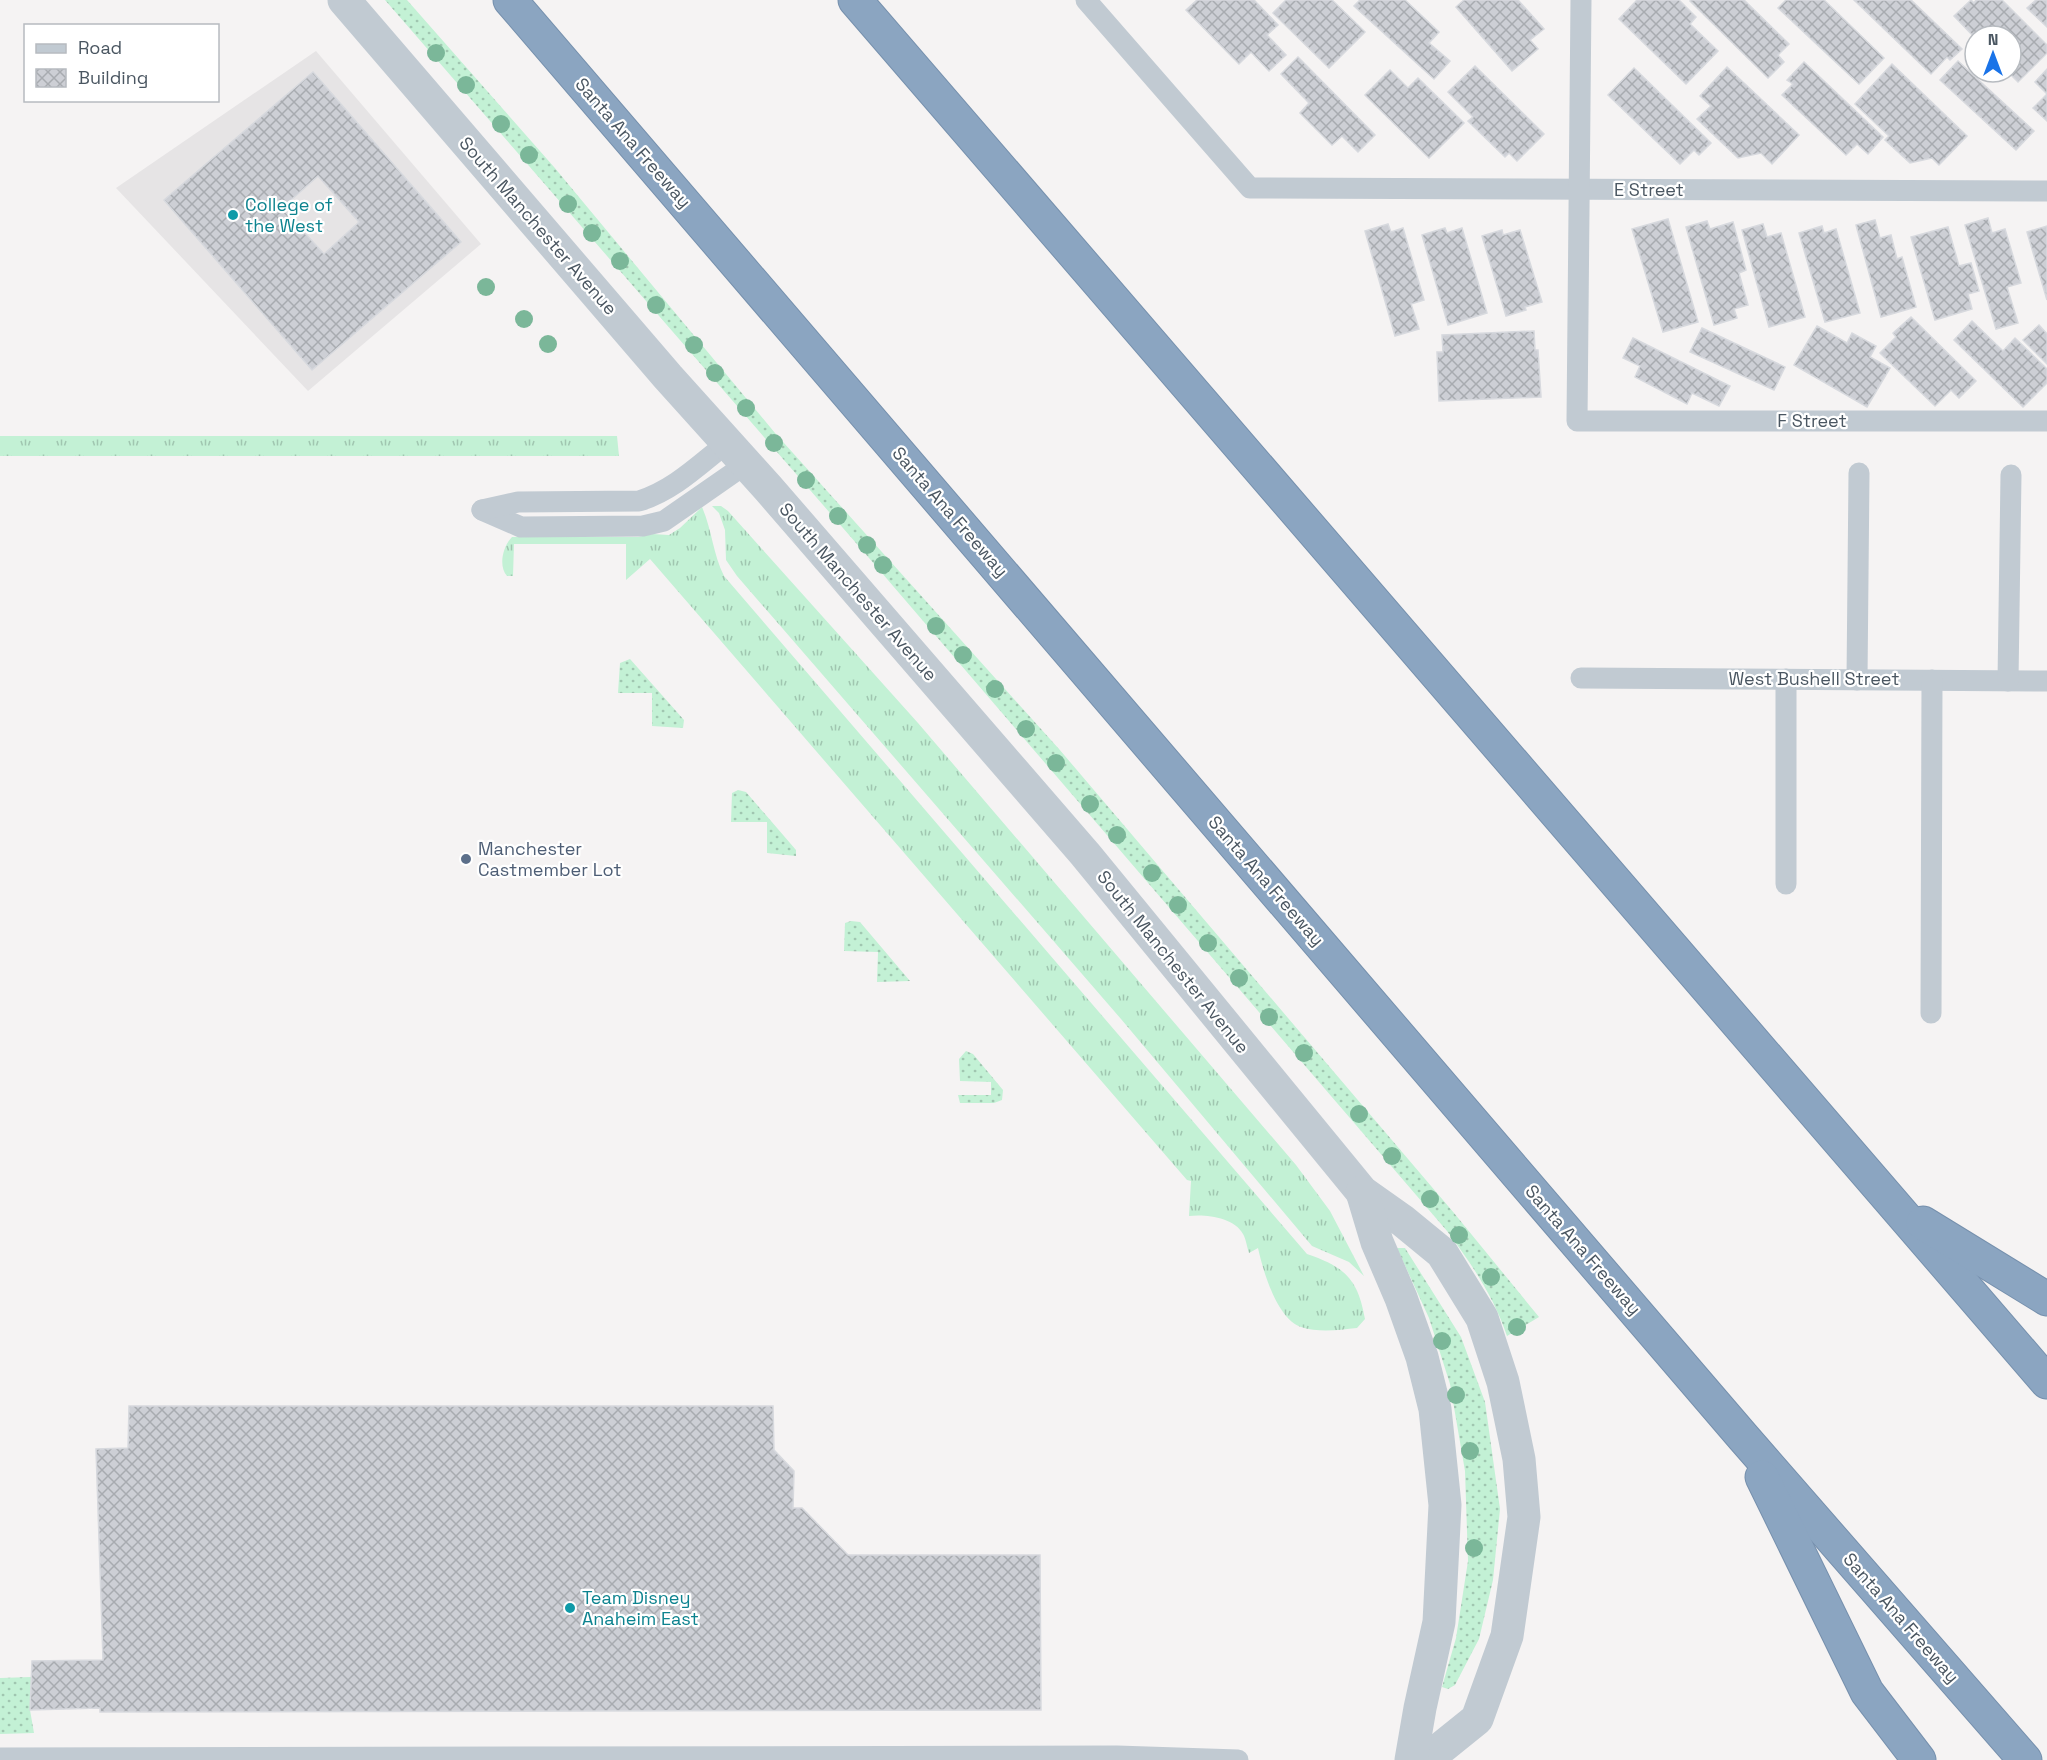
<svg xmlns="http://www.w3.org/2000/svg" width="2047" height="1760" font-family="'Space Grotesk',sans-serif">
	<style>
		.education { fill: #e6e4e5 }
		.grass { fill: url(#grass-tufts) }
		.garden { fill: url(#garden-dots) }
		.building { fill: url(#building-cross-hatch); stroke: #d7d9de; stroke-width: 1.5; fill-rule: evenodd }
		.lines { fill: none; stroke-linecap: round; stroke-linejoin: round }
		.motorway-casing { stroke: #7690ad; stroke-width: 35 }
		.service { stroke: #c1cad2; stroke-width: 21 }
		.tertiary { stroke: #c1cad2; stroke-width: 33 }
		.motorway { stroke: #8ba5c1; stroke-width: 33 }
		.tree { fill: #7bb799 }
		.culture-dot { fill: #0f9aa8; stroke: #fff; stroke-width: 2 }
		.service-dot { fill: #5c6f8a; stroke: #fff; stroke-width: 2 }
		.labels { text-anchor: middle; stroke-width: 4.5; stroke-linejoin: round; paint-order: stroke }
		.street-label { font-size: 18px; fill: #4a5661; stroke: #fff }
		.culture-label { font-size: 18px; fill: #0d838f; stroke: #fff; text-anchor: start }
		.service-label { font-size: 18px; fill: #4e5e75; stroke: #fff; text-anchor: start }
	</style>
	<defs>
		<pattern id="grass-tufts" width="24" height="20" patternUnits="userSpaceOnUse" patternTransform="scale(1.5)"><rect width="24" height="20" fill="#c3f1d5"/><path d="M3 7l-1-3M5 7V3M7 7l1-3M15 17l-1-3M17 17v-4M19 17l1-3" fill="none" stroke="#a0c6b0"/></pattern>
		<pattern id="garden-dots" width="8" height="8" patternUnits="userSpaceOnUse" patternTransform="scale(1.5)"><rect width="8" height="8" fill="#c3f1d5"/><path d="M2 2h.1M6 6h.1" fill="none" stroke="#a0c6b0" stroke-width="1.8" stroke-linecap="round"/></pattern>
		<pattern id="building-cross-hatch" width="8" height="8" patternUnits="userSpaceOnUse" patternTransform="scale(1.5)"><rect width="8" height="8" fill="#cdcfd5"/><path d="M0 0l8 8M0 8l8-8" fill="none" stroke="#a8abb0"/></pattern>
	</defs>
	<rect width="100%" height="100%" fill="#f5f3f3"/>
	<path class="education" d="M316,51L481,244L308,391L116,188Z"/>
	<g class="grass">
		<path d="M0,436H617L619,456H0Z"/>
		<path d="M712,506H721L728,511L918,723L1296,1165L1330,1211L1364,1276L1349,1262L1312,1246L1121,1019L737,576L726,560L725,530L719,513Z"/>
		<path d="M702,507C712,530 713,554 724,576L1307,1254C1345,1267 1358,1279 1365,1319L1357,1328C1339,1330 1319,1333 1301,1327C1277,1319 1263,1271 1258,1248L1249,1253C1247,1247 1246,1239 1243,1234C1234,1217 1205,1214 1189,1216L1191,1181L1187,1180L650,559L626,580V544H514L513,576H507C498,566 503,546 512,537H638L652,534L669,535L680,528Z"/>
	</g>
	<g class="garden">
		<path d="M385,0H407L554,167L775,433L1059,749L1454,1213L1539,1317L1507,1336C1494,1297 1471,1263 1447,1231L869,558Z"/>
		<path d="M630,659L684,720L683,728L652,726V693H618L620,663Z"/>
		<path d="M738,790L746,792L796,850V856L767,853V822H731L732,793Z"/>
		<path d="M851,921L860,922L910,981L877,982L878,952L844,951L845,923Z"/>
		<path d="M966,1051L973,1054L1003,1090L1002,1100L994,1103H960L958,1095H991V1082L960,1081L959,1059Z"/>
		<path d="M1397,1248H1405L1461,1337L1485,1402L1500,1509L1493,1580L1479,1639L1455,1685L1448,1689L1442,1687L1456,1638L1468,1561L1465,1471L1450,1384L1429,1318Z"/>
		<path d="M31,1677L30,1710L34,1733L0,1734V1678Z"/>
	</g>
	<g class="building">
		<path d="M1197,0H1254L1278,25L1267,35L1286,55L1269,71L1251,52L1239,64L1186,10Z"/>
		<path d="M1286,0H1332L1365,32L1329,68L1273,13Z"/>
		<path d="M1360,0H1405L1439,32L1429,43L1450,61L1434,79L1354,6Z"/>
		<path d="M1464,0H1518L1544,29L1530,40L1538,49L1512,71L1456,7Z"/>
		<path d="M1637,0H1679L1696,17L1690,24L1718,51L1686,84L1619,19Z"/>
		<path d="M1691,0H1744L1789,44L1778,55L1784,62L1768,78L1690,1Z"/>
		<path d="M1786,0H1824L1884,58L1859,84L1778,8Z"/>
		<path d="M1854,0H1911L1962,49L1950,60L1947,57L1931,74Z"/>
		<path d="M1971,0L1974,3L1976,0H2002L2047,45V53L2018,82L2008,72H2011V36H1975V38L1954,16Z"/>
		<path d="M2036,0H2047V27L2027,8Z"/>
		<path d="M1298,57L1375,135L1358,152L1342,136L1332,145L1300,113L1309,103L1281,74Z"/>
		<path d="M1958,61L2034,131L2016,150L1940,80Z"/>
		<path d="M1804,62L1883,137L1868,154L1857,144L1846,155L1782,95L1793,84L1787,80Z"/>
		<path d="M1892,64L1967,136L1939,165L1932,158L1910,163L1885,140L1889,136L1855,104Z"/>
		<path d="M1475,66L1544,134L1517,161L1509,153L1505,157L1468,121L1473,117L1448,92Z"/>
		<path d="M1727,67L1799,135L1772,164L1761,153L1738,158L1697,119L1711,106L1700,96Z"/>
		<path d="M1634,68L1711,143L1699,155L1694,150L1680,164L1608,95Z"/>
		<path d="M2047,69V94L2035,82Z"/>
		<path d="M1390,70L1408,88L1418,78L1464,123L1429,158L1365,95Z"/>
		<path d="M313,72L461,242L312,370L164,200ZM318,176L359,222L324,254L282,208Z"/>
		<path d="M2047,94V121L2033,108Z"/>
		<path d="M1988,218L1992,233L2005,229L2021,283L2007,287L2018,323L1996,329L1965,225Z"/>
		<path d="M1668,219L1698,322L1663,332L1632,229Z"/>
		<path d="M1875,220L1880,238L1891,235L1897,259L1902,257L1916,307L1881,317L1856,225Z"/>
		<path d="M1707,221L1710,229L1733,222L1746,270L1739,273L1748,305L1734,309L1737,318L1714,325L1686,227Z"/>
		<path d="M1388,224L1391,232L1403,228L1424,300L1411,304L1419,329L1395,336L1365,231Z"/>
		<path d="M1763,224L1767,237L1781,233L1805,317L1769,327L1742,230Z"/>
		<path d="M1822,226L1824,233L1836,229L1860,313L1825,322L1799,233Z"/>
		<path d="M2047,226V300L2027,232Z"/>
		<path d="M1948,227L1959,266L1971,263L1979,291L1968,294L1972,309L1935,320L1911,237Z"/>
		<path d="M1445,228L1447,233L1462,228L1487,313L1448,325L1422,235Z"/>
		<path d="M1502,230L1503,235L1520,230L1542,302L1525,307L1526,310L1506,316L1482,236Z"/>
		<path d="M1911,317L1976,381L1959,398L1951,390L1935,406L1880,353L1896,337L1893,333Z"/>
		<path d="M1972,321L2003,351L2015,338L2047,369V383L2023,407L1954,340Z"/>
		<path d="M2039,325L2047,334V364L2023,340Z"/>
		<path d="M1817,326L1847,343L1852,333L1876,346L1870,357L1890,368L1867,407L1794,365Z"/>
		<path d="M1702,328L1785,367L1774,390L1690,352Z"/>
		<path d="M1534,331L1535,350H1538L1541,397L1439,401L1437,352H1443L1442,335Z"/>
		<path d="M1633,338L1730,386L1719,406L1692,393L1687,404L1635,377L1640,366L1623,358Z"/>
		<path d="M129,1406H773L774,1450L794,1471L793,1508H802L848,1555H1040L1041,1710L100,1712V1708L30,1710L32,1661L103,1660L96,1449L128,1448Z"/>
	</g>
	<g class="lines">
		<defs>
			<g id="motorway">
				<path d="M510,0L1743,1437L2025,1760"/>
				<path d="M855,0L2047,1382"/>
				<path d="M1923,1223L2047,1299"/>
				<path d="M1762,1477L1867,1692L1919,1760"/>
			</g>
		</defs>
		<use href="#motorway" class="motorway-casing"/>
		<g class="service">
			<path d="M1086,0L1250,188L2047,191"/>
			<path d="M1581,0L1577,421H2047"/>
			<path d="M482,510L521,527L643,526L664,521L746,464"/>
			<path d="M482,510L518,502L639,501C673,491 700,464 727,443"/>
			<path d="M1581,678L2047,681"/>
			<path d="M1786,679V884"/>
			<path d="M1857,680L1859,473"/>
			<path d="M2008,681L2011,475"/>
			<path d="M1931,1013L1932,680"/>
			<path d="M0,1758L1117,1756L1238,1760"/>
		</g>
		<g class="tertiary">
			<path d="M344,0L668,377L768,488L1085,854L1362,1192L1403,1221L1442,1253L1482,1318L1503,1382L1519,1459L1524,1517L1507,1636L1477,1719L1426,1760"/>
			<path d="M1362,1192L1377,1242L1401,1298L1422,1357L1435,1409L1445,1505L1439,1622L1420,1708L1411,1760"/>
		</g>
		<use href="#motorway" class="motorway"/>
	</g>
	<g class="tree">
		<circle cx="436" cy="53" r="9"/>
		<circle cx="466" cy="85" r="9"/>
		<circle cx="501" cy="124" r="9"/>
		<circle cx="529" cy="155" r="9"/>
		<circle cx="568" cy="204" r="9"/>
		<circle cx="592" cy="233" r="9"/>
		<circle cx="620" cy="261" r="9"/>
		<circle cx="486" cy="287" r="9"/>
		<circle cx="656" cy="305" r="9"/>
		<circle cx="524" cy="319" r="9"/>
		<circle cx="548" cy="344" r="9"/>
		<circle cx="694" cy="345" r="9"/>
		<circle cx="715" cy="373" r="9"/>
		<circle cx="746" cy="408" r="9"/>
		<circle cx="774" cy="443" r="9"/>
		<circle cx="806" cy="480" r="9"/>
		<circle cx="838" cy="516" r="9"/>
		<circle cx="867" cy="545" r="9"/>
		<circle cx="883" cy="565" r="9"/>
		<circle cx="936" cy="626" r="9"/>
		<circle cx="963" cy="655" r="9"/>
		<circle cx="995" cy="689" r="9"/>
		<circle cx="1026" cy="729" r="9"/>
		<circle cx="1056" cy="763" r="9"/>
		<circle cx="1090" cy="804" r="9"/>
		<circle cx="1117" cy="835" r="9"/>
		<circle cx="1152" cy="873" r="9"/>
		<circle cx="1178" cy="905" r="9"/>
		<circle cx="1208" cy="943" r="9"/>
		<circle cx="1239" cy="978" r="9"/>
		<circle cx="1269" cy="1017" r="9"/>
		<circle cx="1304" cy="1053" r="9"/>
		<circle cx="1359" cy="1114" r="9"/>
		<circle cx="1392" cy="1156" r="9"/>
		<circle cx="1430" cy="1199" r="9"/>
		<circle cx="1459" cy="1235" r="9"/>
		<circle cx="1491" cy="1277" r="9"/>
		<circle cx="1517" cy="1327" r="9"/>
		<circle cx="1442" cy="1341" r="9"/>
		<circle cx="1456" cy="1395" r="9"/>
		<circle cx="1470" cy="1451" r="9"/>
		<circle cx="1474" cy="1548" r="9"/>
	</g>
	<g class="culture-dot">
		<circle cx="233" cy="215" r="6"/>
		<circle cx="570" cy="1608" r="6"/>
	</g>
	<circle class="service-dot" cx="466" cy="859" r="6"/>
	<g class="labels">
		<g class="street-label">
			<text transform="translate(633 143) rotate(49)" y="6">Santa Ana Freeway</text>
			<text x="1649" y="196">E Street</text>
			<text transform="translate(538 226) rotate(49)" y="6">South Manchester Avenue</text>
			<text x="1812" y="427">F Street</text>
			<text transform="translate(950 512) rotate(49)" y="6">Santa Ana Freeway</text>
			<text transform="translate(858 592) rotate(49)" y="6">South Manchester Avenue</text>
			<text x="1814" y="685">West Bushell Street</text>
			<text transform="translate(1266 881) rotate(49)" y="6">Santa Ana Freeway</text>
			<text transform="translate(1173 962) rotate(51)" y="6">South Manchester Avenue</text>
			<text transform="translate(1583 1250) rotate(49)" y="6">Santa Ana Freeway</text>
			<text transform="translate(1901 1618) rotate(49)" y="6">Santa Ana Freeway</text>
		</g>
		<g class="culture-label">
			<text x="245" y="211">College of<tspan x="245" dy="21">the West</tspan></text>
			<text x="582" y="1604">Team Disney<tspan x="582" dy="21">Anaheim East</tspan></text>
		</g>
		<g class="service-label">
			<text x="478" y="855">Manchester<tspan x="478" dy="21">Castmember Lot</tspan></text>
		</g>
	</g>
	<rect x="24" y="24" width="195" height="78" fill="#ffffff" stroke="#b7bbc0" stroke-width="1.5"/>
	<rect x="36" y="44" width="30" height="9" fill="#c1cad2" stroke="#b7bbc0" stroke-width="1.5"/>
	<text x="78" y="54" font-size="18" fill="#4a5661">Road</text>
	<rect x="36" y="69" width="30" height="18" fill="url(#building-cross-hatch)" stroke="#b7bbc0" stroke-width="1.5"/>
	<text x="78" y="84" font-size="18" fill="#4a5661">Building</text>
	<g transform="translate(1993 54)"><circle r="28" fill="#ffffff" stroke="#b7bbc0" stroke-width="1.5"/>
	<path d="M0-4.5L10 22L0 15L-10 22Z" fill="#1a73e8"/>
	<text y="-9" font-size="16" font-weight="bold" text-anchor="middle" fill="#4a5661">N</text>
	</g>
</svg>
